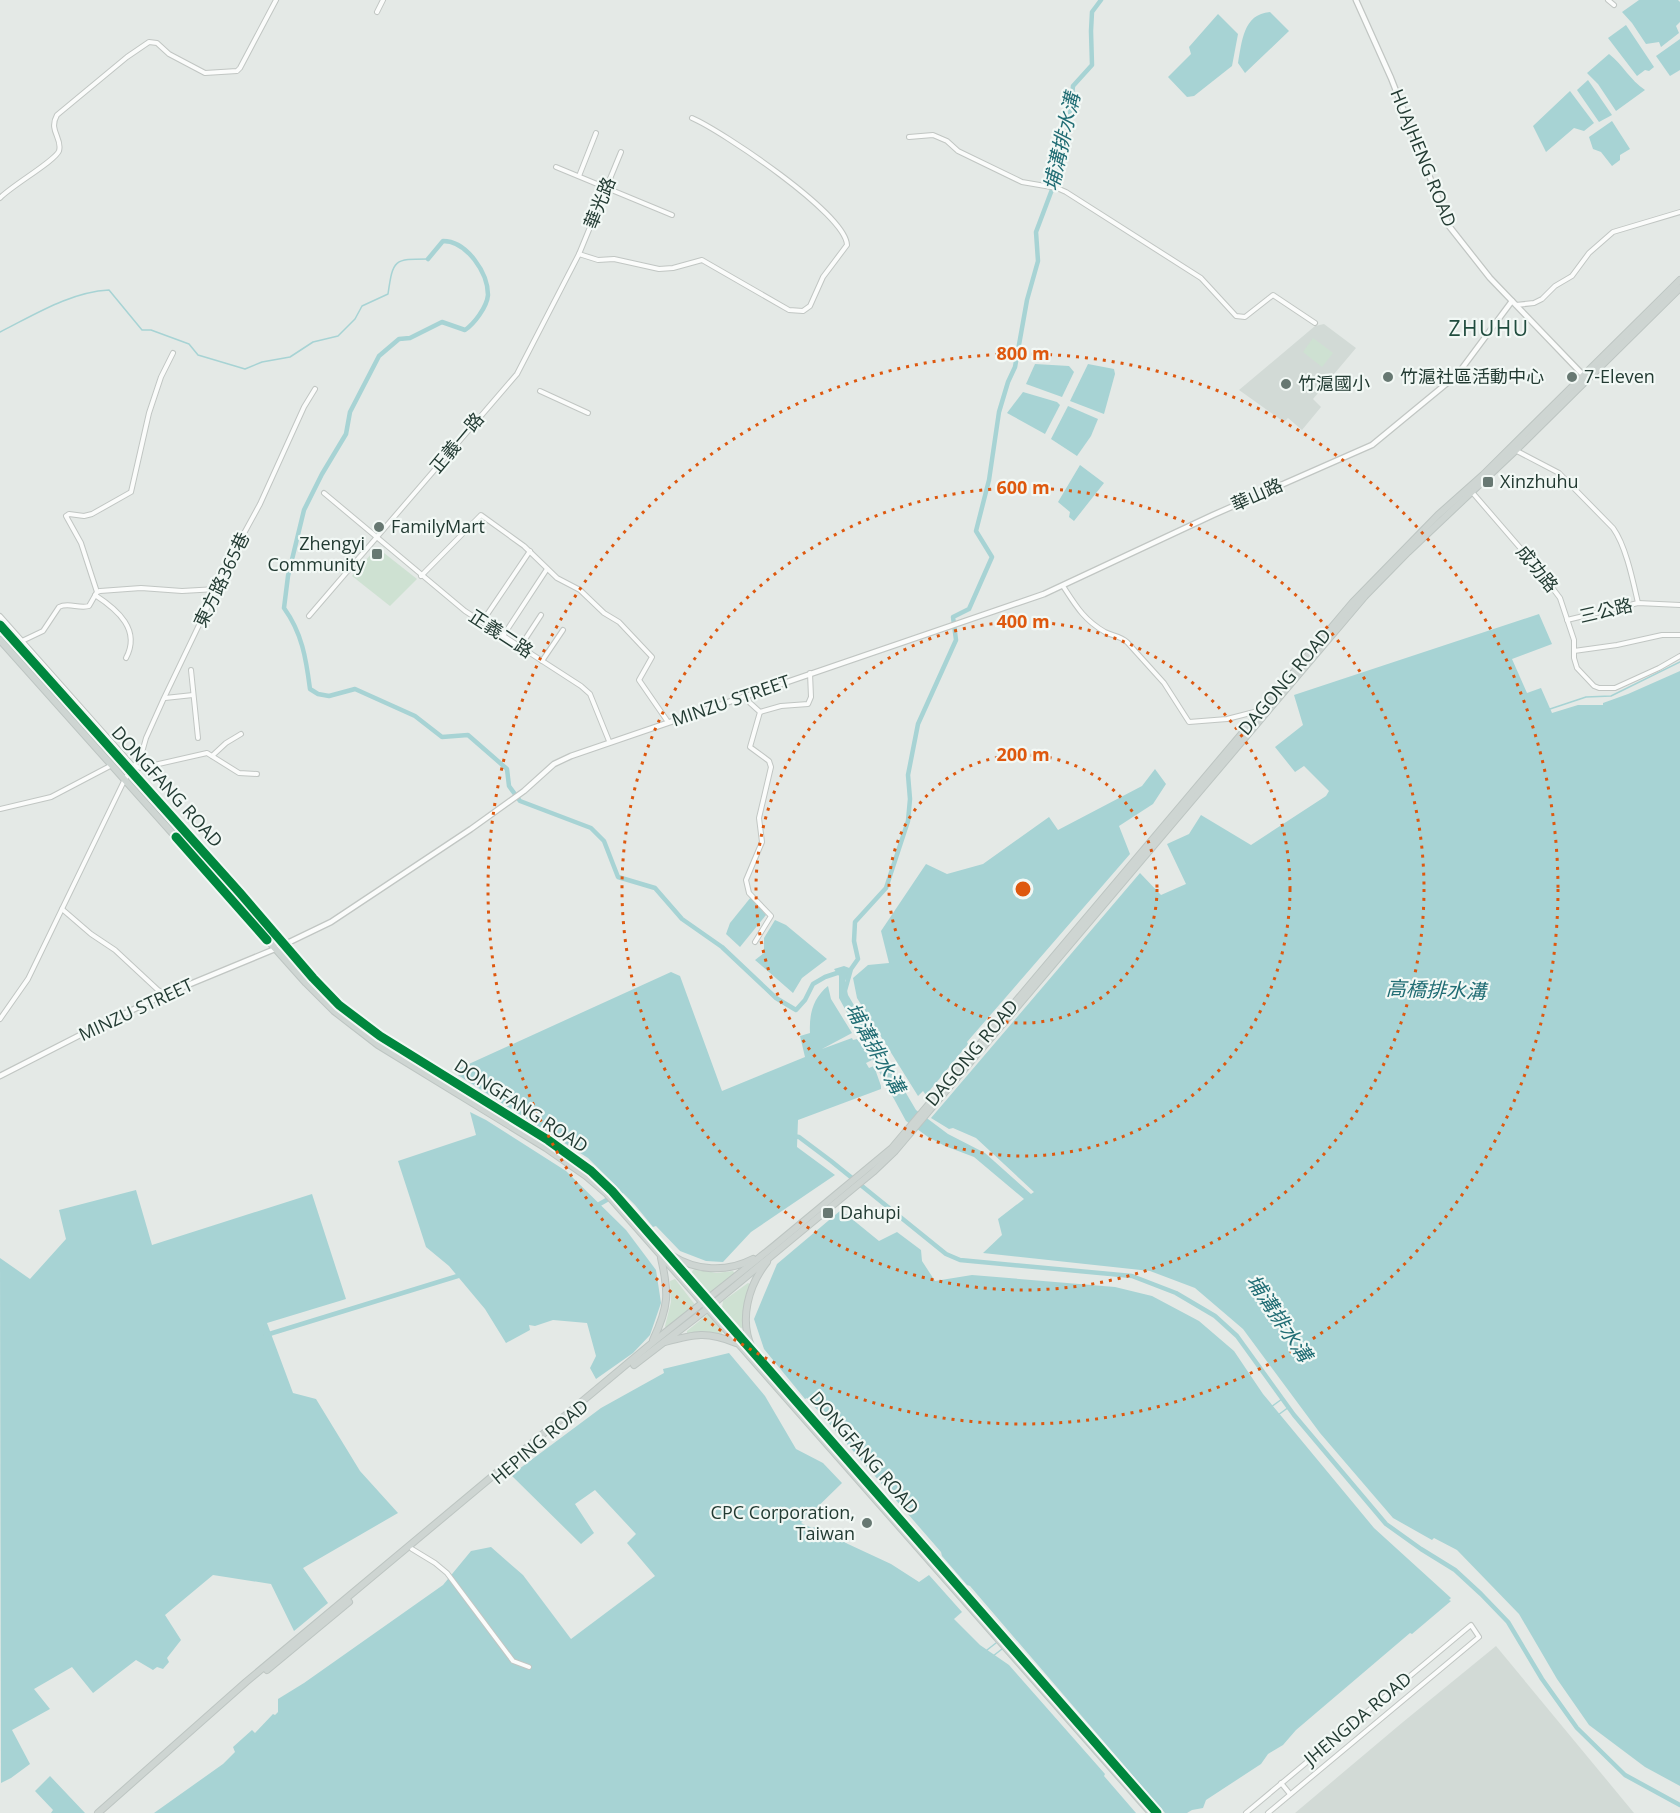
<svg xmlns="http://www.w3.org/2000/svg" width="1680" height="1813" font-family="'Open Sans','Noto Sans TC',sans-serif">
	<style>
		.built { fill: #d2dad6 }
		.green { fill: #cee1d2 }
		.water { fill: #a7d3d4 }
		.lines { fill: none; stroke-linecap: round; stroke-linejoin: round }
		.stream { stroke: #a7d3d4; stroke-width: 1.5 }
		.canal { stroke: #a7d3d4; stroke-width: 4.5 }
		.minor-casing { stroke: #c1c6c3; stroke-width: 6 }
		.tertiary-casing { stroke: #c1c6c3; stroke-width: 7 }
		.primary-casing { stroke: #bdc5c2; stroke-width: 8 }
		.minor { stroke: #fbfcfb; stroke-width: 4 }
		.tertiary { stroke: #fbfcfb; stroke-width: 4.5 }
		.primary { stroke: #ced5d2; stroke-width: 6 }
		.cycleway-casing { stroke: #f2f8f5; stroke-width: 13 }
		.cycleway { stroke: #00873e; stroke-width: 9 }
		.ring { fill: none; stroke: #de580e; stroke-width: 3; stroke-dasharray: 3 6 }
		.poi-dot { fill: #677872; stroke: #f2f8f5; stroke-width: 2 }
		.labels { text-anchor: middle; stroke-width: 4.5; stroke-linejoin: round; paint-order: stroke }
		.street-label { font-size: 18px; fill: #233b33; stroke: #f2f8f5 }
		.poi-label { font-size: 18px; fill: #233b33; stroke: #f2f8f5; text-anchor: start }
		.water-label { font-size: 20px; font-style: italic; fill: #216d74; stroke: #f2f8f5 }
		.quarter-label { font-size: 21px; letter-spacing: 1.5px; fill: #204c3e; stroke: #f2f8f5 }
		.centre { fill: #de580e; stroke: #f2f8f5; stroke-width: 3 }
		.ring-label { font-size: 18px; text-anchor: middle; font-weight: bold; fill: #de580e; stroke: #f2f8f5; stroke-width: 4.5; stroke-linejoin: round; paint-order: stroke }
	</style>
	<rect width="100%" height="100%" fill="#e4e9e6"/>
	<g class="built">
		<path d="M1324,324L1356,348L1313,399L1321,407L1302,430L1288,418L1284,422L1239,390L1315,326Z"/>
		<path d="M1496,1646L1634,1813H1295L1403,1722Z"/>
	</g>
	<g class="green">
		<path d="M1313,338L1333,353L1322,367L1303,352Z"/>
		<path d="M373,552L384,553L417,579L390,606L352,576Z"/>
		<path d="M695,1269L716,1273L733,1271L735,1274L710,1295L691,1274L693,1270Z"/>
		<path d="M675,1279L696,1306L666,1329L665,1326L671,1302L670,1281Z"/>
		<path d="M748,1283L750,1284V1287L743,1327L740,1329L722,1308L723,1301Z"/>
		<path d="M708,1314L723,1331L722,1334L704,1332L687,1334V1331Z"/>
	</g>
	<g class="water">
		<path d="M1639,0H1678L1680,2V22L1676,26L1679,33L1661,47L1659,42L1646,44L1632,23L1622,12Z"/>
		<path d="M1270,12L1289,31L1245,73L1238,63C1242,42 1243,14 1270,12Z"/>
		<path d="M1218,14L1238,34L1232,66L1194,96L1187,97L1168,77L1191,54L1189,47Z"/>
		<path d="M1626,25L1654,67L1649,71L1645,70L1637,76L1608,38Z"/>
		<path d="M1680,39V70L1670,76L1656,56Z"/>
		<path d="M1609,54C1623,65 1630,80 1645,90L1616,111L1598,84L1587,73Z"/>
		<path d="M1588,80L1612,115L1599,122L1577,90Z"/>
		<path d="M1570,91L1594,123L1584,131L1574,128L1546,152L1533,126Z"/>
		<path d="M1612,121L1630,149L1620,155V160L1612,166L1601,152L1593,149L1589,137Z"/>
		<path d="M1035,364L1069,366L1074,372L1062,397L1026,384Z"/>
		<path d="M1088,364L1114,369L1115,374L1104,414L1070,401Z"/>
		<path d="M1023,392L1057,402L1060,405L1045,434L1007,413Z"/>
		<path d="M1068,406L1098,419L1091,436L1077,456L1051,439Z"/>
		<path d="M1080,465L1104,483L1074,521L1069,517L1070,512L1058,502Z"/>
		<path d="M1539,614L1552,644L1512,659L1527,693L1541,688L1552,713L1578,705H1603V703L1628,694L1680,671V1786L1645,1767L1589,1725L1557,1679L1519,1614L1457,1550L1434,1538L1432,1540L1393,1518L1320,1433L1243,1329L1195,1288L1150,1271L983,1253L1002,1235L998,1219L1024,1199L974,1157L945,1146L928,1137L906,1121L839,998V976L834,969L844,966L852,969L845,981L848,995L916,1110L948,1134L985,1153L1031,1194L1034,1192L976,1138L953,1128L949,1129L931,1118L1140,873L1161,895L1186,884L1167,844L1189,834L1201,815L1251,845L1326,796L1329,791L1304,766L1295,772L1275,747L1303,725L1294,695Z"/>
		<path d="M1155,769L1166,784L1153,804L1119,826L1130,854L967,1042L968,1044L926,1095L923,1091L918,1096L857,998L853,978L868,965L889,963L881,931L926,864L947,874L983,864L1049,817L1058,830L1142,786Z"/>
		<path d="M751,897L766,915L740,947L726,934L730,923Z"/>
		<path d="M775,920L786,925L827,959L802,978L793,993L755,960L764,953V938Z"/>
		<path d="M671,972L680,976L722,1091L805,1057L800,1036L810,1033C809,1014 813,998 828,986L831,999L852,1033L822,1049L852,1038L853,1040L857,1039L872,1060L866,1063L869,1068L874,1066L881,1086V1089L798,1120L797,1147L835,1175L751,1232L723,1262L706,1261L680,1251L656,1226L653,1227L635,1205L588,1158L458,1075L460,1068Z"/>
		<path d="M470,1112L486,1120L566,1171L626,1230L656,1270L661,1303L650,1335L633,1353L596,1379L590,1368L596,1356L587,1323L553,1320L535,1326L529,1325L530,1330L506,1343L485,1309L449,1266L426,1247L398,1161L476,1135Z"/>
		<path d="M136,1190L152,1245L312,1194L346,1299L267,1323L293,1393L316,1399L360,1471L398,1513L303,1568L328,1603L294,1631L271,1584L213,1575L165,1615L181,1640L167,1658L169,1662L163,1669L157,1667L153,1670L136,1660L93,1693L72,1667L34,1689L50,1709L12,1730L30,1764L11,1778L1,1783L0,1258L30,1279L66,1239L59,1210Z"/>
		<path d="M841,1210L879,1241L897,1232L921,1250L922,1261L935,1281L972,1275L1115,1287L1152,1296L1199,1321L1234,1351L1263,1394L1374,1528L1451,1598L1449,1600L1451,1601L1412,1634L1410,1633L1296,1730L1283,1745L1268,1754L1261,1764L1206,1800L1203,1808L1192,1810L1187,1813H1165L970,1586L967,1585L942,1556L941,1552L807,1398L805,1399L764,1349L754,1319L777,1264Z"/>
		<path d="M729,1353L765,1396L796,1449L823,1463L842,1483L801,1523L812,1528L815,1527L848,1544L891,1564L919,1582L929,1575L962,1612L954,1619L980,1645L1009,1665L1105,1774L1104,1776L1136,1813H154L223,1764L235,1752L233,1747L252,1730L255,1733L273,1714L275,1715L278,1712V1699L304,1683L443,1585L471,1551L491,1547L523,1575L571,1639L655,1576L627,1543L636,1534L595,1490L575,1504L594,1533L581,1544L511,1475L601,1408L664,1373L663,1369Z"/>
		<path d="M50,1776L85,1813H51L53,1810L35,1791Z"/>
	</g>
	<g class="lines">
		<g class="stream">
			<path d="M0,332C34,315 70,292 109,290L142,330H151L189,344L198,355L245,369L262,362L290,357L313,342L338,336L355,319L362,306L388,294C393,259 394,259 428,259"/>
			<path d="M1550,709L1586,697L1611,696L1680,662"/>
			<path d="M1271,1407L1282,1399"/>
			<path d="M1278,1415L1289,1407"/>
			<path d="M987,1650L996,1643"/>
			<path d="M993,1656L1002,1649"/>
		</g>
		<g class="canal">
			<path d="M428,259L443,241C467,241 488,273 488,295C487,307 474,324 465,330L442,322L410,338L399,339L379,356L350,412L346,434L322,474L304,510L288,576L284,608C302,633 306,658 310,689L318,694L329,696L355,689L415,716L442,737L468,735L507,769L509,786L520,801L591,828L604,841L618,877L655,888L682,919L722,947L776,998L796,1010L805,1000L813,984L825,977L840,972"/>
			<path d="M844,994L851,969L858,959L854,941L855,922L886,888L908,821L910,799L908,775L918,724L956,640L953,617L969,609L992,557L976,531L989,480L999,412L1008,382L1015,367L1027,300L1038,261L1036,232L1059,171L1069,125L1073,86L1092,65L1091,31L1092,12L1101,0"/>
			<path d="M793,1136L799,1137L831,1161L946,1254L960,1260L1132,1276L1176,1293L1215,1316L1237,1336L1294,1415L1386,1524L1421,1549L1455,1570L1481,1594L1508,1622L1542,1679L1577,1728L1625,1775L1680,1805"/>
			<path d="M596,1206L626,1189"/>
			<path d="M266,1335L461,1275"/>
		</g>
		<defs>
			<g id="minor">
				<path d="M1608,0L1614,5"/>
				<path d="M377,12L383,0"/>
				<path d="M909,137L933,135L947,141L958,151L1022,182L1057,188L1066,192L1201,278L1236,316L1245,317L1273,295L1315,323"/>
				<path d="M556,167L672,215"/>
				<path d="M579,176L596,133"/>
				<path d="M0,198C11,186 55,161 59,151C63,138 48,131 57,115L127,57L149,42L157,43L169,54L205,73L237,71L240,68L276,0"/>
				<path d="M579,254L598,260L614,259L659,269L673,268L702,260L789,310L803,311L810,306L823,277L847,245C846,214 722,131 692,118"/>
				<path d="M1516,305L1534,303L1542,299L1555,286L1572,276L1589,253L1613,232L1680,212"/>
				<path d="M540,391L588,413"/>
				<path d="M1515,450L1559,473L1613,528C1626,546 1633,581 1638,603"/>
				<path d="M1472,492L1535,565L1560,598L1574,640V658L1577,668L1594,686L1599,688H1615L1659,668L1680,656"/>
				<path d="M324,493L465,611L581,686L590,694L609,741"/>
				<path d="M421,576L481,515L524,546L557,578L580,590L604,613L619,622L652,657L639,680L668,722"/>
				<path d="M1063,586C1076,606 1084,620 1105,632C1113,636 1120,636 1127,642L1164,683L1189,722L1227,719L1262,710"/>
				<path d="M97,592L81,543L66,516L69,514L84,516L92,514L131,492L149,413L161,377L173,353"/>
				<path d="M95,595C118,610 141,630 126,658"/>
				<path d="M0,616L133,766L141,768L207,753L239,773L257,774"/>
				<path d="M309,616L517,374L579,254L621,152"/>
				<path d="M1567,620L1638,603L1680,605"/>
				<path d="M482,622L530,551"/>
				<path d="M503,636L547,569"/>
				<path d="M22,641L43,631L59,607C68,602 79,609 89,606L97,592L100,591L141,588L182,591L217,589"/>
				<path d="M520,647L541,615"/>
				<path d="M1574,651L1617,645L1662,635H1680"/>
				<path d="M542,661L563,630"/>
				<path d="M191,670L198,738"/>
				<path d="M747,696L749,702L760,712L750,747L769,761L771,767L759,818L762,842L746,880L749,893L771,916L755,942"/>
				<path d="M165,698L193,695"/>
				<path d="M760,712L781,706L808,704L811,697L810,673"/>
				<path d="M212,756L226,743L241,734"/>
				<path d="M0,809L51,797L112,765"/>
				<path d="M62,909L91,934L115,950L158,990L166,994"/>
				<path d="M0,1019L28,979L125,779L141,756L146,738L164,698L236,548L260,504L304,407L315,389"/>
				<path d="M412,1549L435,1563L447,1573L513,1661L529,1667"/>
				<path d="M1281,1783L1290,1794"/>
				<path d="M1246,1813L1471,1625L1479,1637L1268,1813"/>
			</g>
			<g id="tertiary">
				<path d="M1356,0L1391,78L1449,226L1490,278L1585,377"/>
				<path d="M0,1076L88,1031L166,994L275,949L331,922L471,829L524,791L554,764L571,756L1044,594L1213,515L1372,445L1457,375L1512,301"/>
			</g>
			<g id="primary">
				<path d="M0,625L240,893L313,978L339,1005L380,1036L548,1140L591,1171L612,1191L1157,1813"/>
				<path d="M0,640L306,983L334,1011L378,1045L546,1148L586,1176L607,1194L1151,1813"/>
				<path d="M671,1255C696,1271 726,1273 753,1259"/>
				<path d="M653,1340C669,1306 669,1293 661,1258"/>
				<path d="M665,1342C695,1334 707,1331 736,1343"/>
				<path d="M752,1348C739,1320 748,1286 767,1262"/>
				<path d="M634,1365L707,1309L873,1172L895,1151L1365,596L1408,552L1516,450L1680,288"/>
				<path d="M267,1670L349,1602"/>
				<path d="M98,1813L246,1682L652,1343L774,1246L892,1148L1353,602L1438,515L1483,475L1680,280"/>
			</g>
		</defs>
		<use href="#minor" class="minor-casing"/>
		<use href="#tertiary" class="tertiary-casing"/>
		<use href="#primary" class="primary-casing"/>
		<use href="#minor" class="minor"/>
		<use href="#tertiary" class="tertiary"/>
		<use href="#primary" class="primary"/>
		<defs>
			<g id="cycleway">
				<path d="M0,625L240,893L313,978L339,1005L380,1036L548,1140L591,1171L612,1191L1157,1813"/>
				<path d="M176,837L267,940"/>
			</g>
		</defs>
		<use href="#cycleway" class="cycleway-casing"/>
		<use href="#cycleway" class="cycleway"/>
	</g>
	<g class="ring">
		<circle cx="1023" cy="889" r="134"/>
		<circle cx="1023" cy="889" r="267"/>
		<circle cx="1023" cy="889" r="401"/>
		<circle cx="1023" cy="889" r="535"/>
	</g>
	<g class="poi-dot">
		<circle cx="1388" cy="377" r="6"/>
		<circle cx="1572" cy="377" r="6"/>
		<circle cx="1286" cy="384" r="6"/>
		<rect x="1482" y="476" width="12" height="12" rx="3"/>
		<circle cx="379" cy="527" r="6"/>
		<rect x="371" y="548" width="12" height="12" rx="3"/>
		<rect x="822" y="1207" width="12" height="12" rx="3"/>
		<circle cx="867" cy="1523" r="6"/>
	</g>
	<g class="labels">
		<g class="street-label">
			<text transform="translate(1423 158) rotate(68)" y="6">HUAJHENG ROAD</text>
			<text transform="translate(600 203) rotate(-68)" y="6">華光路</text>
			<text transform="translate(457 443) rotate(-50)" y="6">正義一路</text>
			<text transform="translate(1257 495) rotate(-24)" y="6">華山路</text>
			<text transform="translate(1537 569) rotate(51)" y="6">成功路</text>
			<text transform="translate(222 580) rotate(-64)" y="6">東方路365巷</text>
			<text transform="translate(1606 611) rotate(-13)" y="6">三公路</text>
			<text transform="translate(501 634) rotate(33)" y="6">正義二路</text>
			<text transform="translate(1285 682) rotate(-50)" y="6">DAGONG ROAD</text>
			<text transform="translate(731 701) rotate(-19)" y="6">MINZU STREET</text>
			<text transform="translate(167 787) rotate(48)" y="6">DONGFANG ROAD</text>
			<text transform="translate(136 1010) rotate(-25)" y="6">MINZU STREET</text>
			<text transform="translate(972 1053) rotate(-50)" y="6">DAGONG ROAD</text>
			<text transform="translate(521 1106) rotate(33)" y="6">DONGFANG ROAD</text>
			<text transform="translate(540 1442) rotate(-40)" y="6">HEPING ROAD</text>
			<text transform="translate(864 1453) rotate(49)" y="6">DONGFANG ROAD</text>
			<text transform="translate(1358 1719) rotate(-40)" y="6">JHENGDA ROAD</text>
		</g>
		<g class="poi-label">
			<text x="1400" y="383">竹滬社區活動中心</text>
			<text x="1584" y="383">7-Eleven</text>
			<text x="1298" y="390">竹滬國小</text>
			<text x="1500" y="488">Xinzhuhu</text>
			<text x="391" y="533">FamilyMart</text>
			<text x="365" y="550" text-anchor="end">Zhengyi<tspan x="365" dy="21">Community</tspan></text>
			<text x="840" y="1219">Dahupi</text>
			<text x="855" y="1519" text-anchor="end">CPC Corporation,<tspan x="855" dy="21">Taiwan</tspan></text>
		</g>
		<g class="water-label">
			<text transform="translate(1062 142) rotate(-77)" y="7">埔溝排水溝</text>
			<text transform="translate(1436 990) rotate(2)" y="7">高橋排水溝</text>
			<text transform="translate(875 1048) rotate(61)" y="7">埔溝排水溝</text>
			<text transform="translate(1279 1318) rotate(56)" y="7">埔溝排水溝</text>
		</g>
		<g class="quarter-label">
			<text x="1489" y="336">ZHUHU</text>
		</g>
	</g>
	<circle cx="1023" cy="889" r="9" class="centre"/>
	<g class="ring-label">
		<text x="1023" y="360">800 m</text>
		<text x="1023" y="494">600 m</text>
		<text x="1023" y="628">400 m</text>
		<text x="1023" y="761">200 m</text>
	</g>
</svg>
